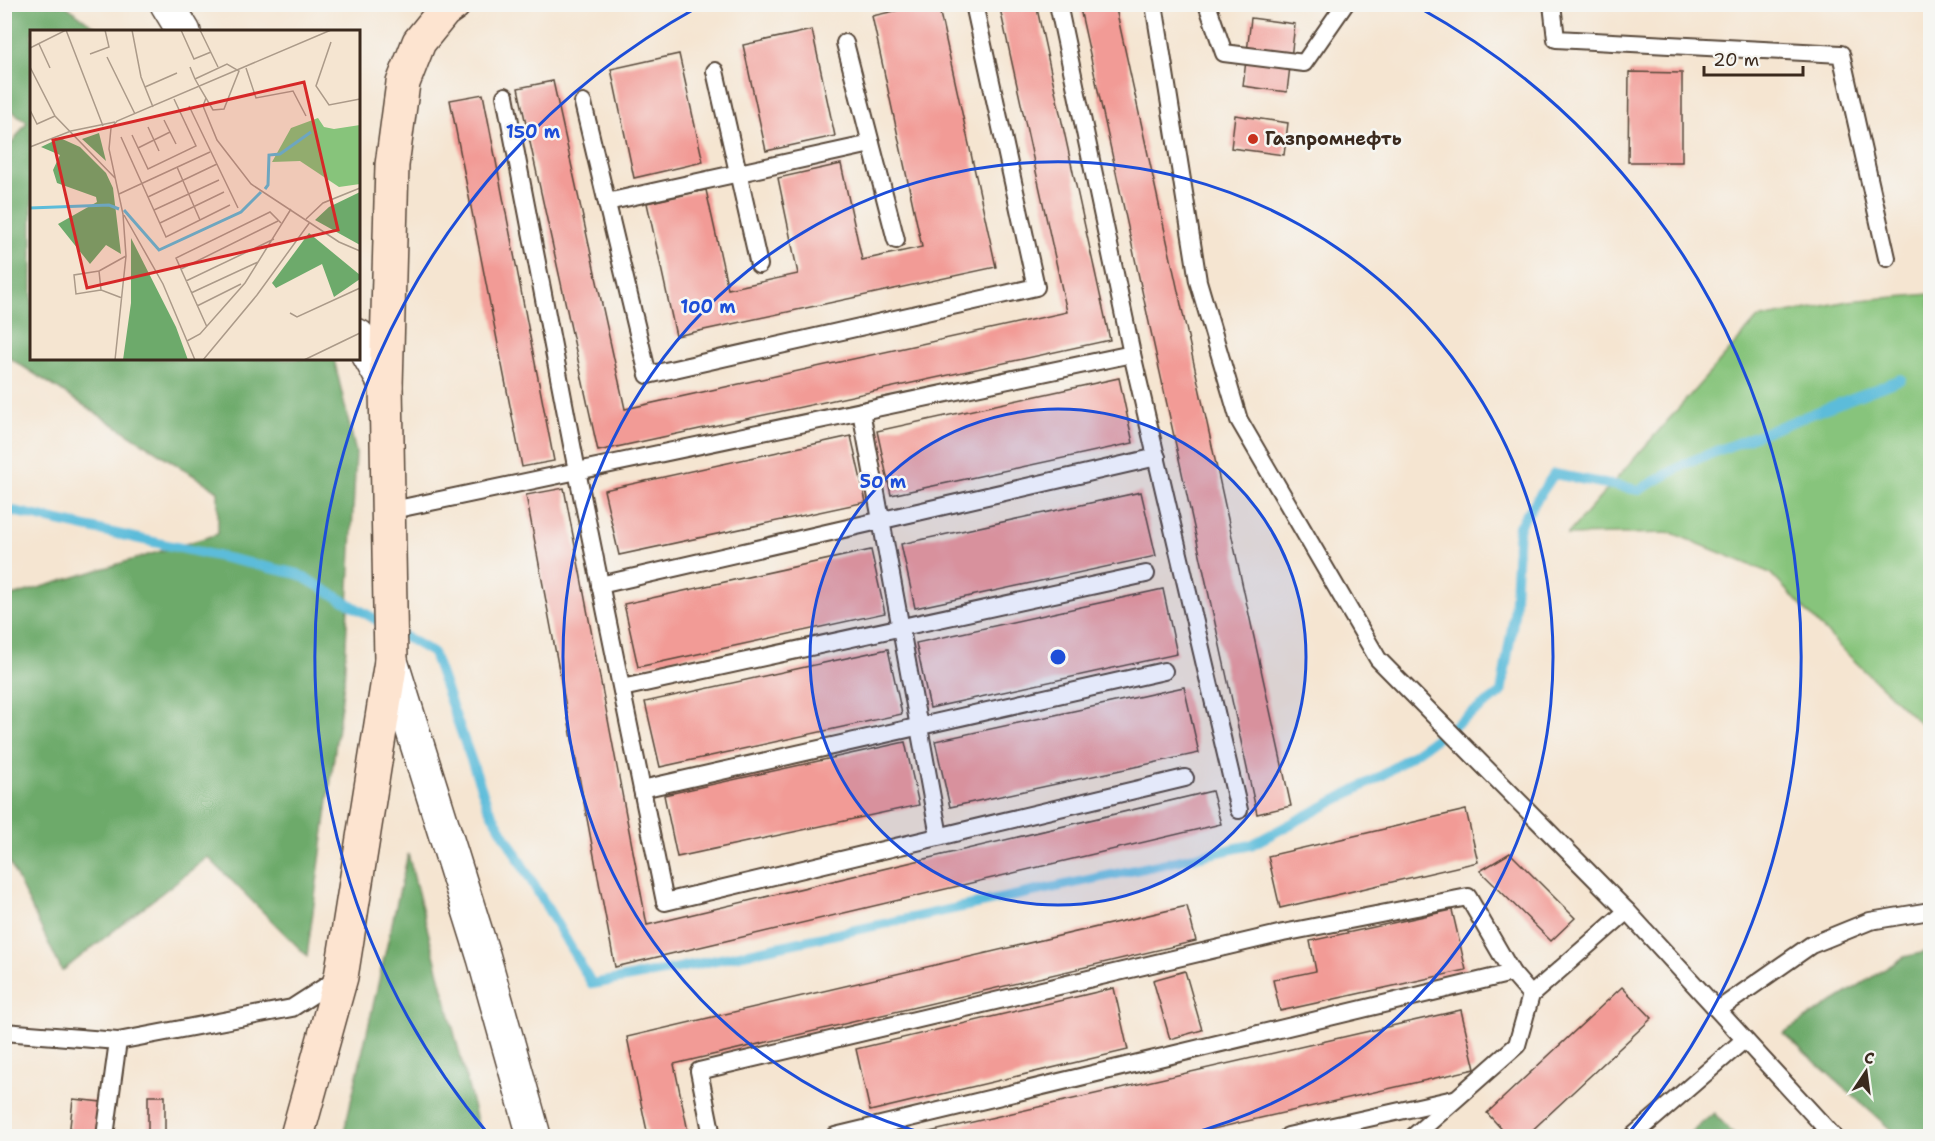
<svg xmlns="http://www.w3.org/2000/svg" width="1935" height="1141" font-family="'Shantell Sans',sans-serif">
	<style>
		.green { fill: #87c47b; stroke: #61774c; stroke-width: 1.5 }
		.forest { fill: #6daa6b; stroke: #546a44; stroke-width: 1.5 }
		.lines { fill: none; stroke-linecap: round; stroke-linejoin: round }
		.stream { stroke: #5cbcda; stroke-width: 10 }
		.building { fill: #f29b96 }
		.service-casing { stroke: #574639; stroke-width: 20 }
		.minor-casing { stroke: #574639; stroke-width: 36 }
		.tertiary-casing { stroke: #574639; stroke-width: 36 }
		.secondary-casing { stroke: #574639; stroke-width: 36 }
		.service { stroke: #fff; stroke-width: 16 }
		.minor { stroke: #fff; stroke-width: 33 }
		.tertiary { stroke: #fff; stroke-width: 33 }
		.secondary { stroke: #fde4d0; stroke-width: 33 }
		.ring { fill: none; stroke: #1d4ed8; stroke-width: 3 }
		.poi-dot { fill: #c8321e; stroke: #f6f6f2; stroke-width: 2 }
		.labels { text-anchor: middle; stroke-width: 5; stroke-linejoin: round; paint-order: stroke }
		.poi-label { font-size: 18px; font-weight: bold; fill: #3b2a1e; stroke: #f6f6f2; text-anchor: start }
		.inset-river { fill: none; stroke: #5cbcda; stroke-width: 3 }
		.inset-road { fill: none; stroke: #ab9a89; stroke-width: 1.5 }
		.view { fill: #d62828; fill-opacity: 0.15; stroke: #d62828; stroke-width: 3 }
		.inset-edge { fill: none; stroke: #3b2a1e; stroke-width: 3 }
		.centre { fill: #1d4ed8; stroke: #f6f6f2; stroke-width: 3 }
		.ring-label { font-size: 18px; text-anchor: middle; font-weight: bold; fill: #1d4ed8; stroke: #f6f6f2; stroke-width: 5; stroke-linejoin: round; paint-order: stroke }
	</style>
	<rect width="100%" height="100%" fill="#f6f6f2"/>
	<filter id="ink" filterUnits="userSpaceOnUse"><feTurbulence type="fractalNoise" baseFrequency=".0167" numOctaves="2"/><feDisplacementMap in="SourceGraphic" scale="12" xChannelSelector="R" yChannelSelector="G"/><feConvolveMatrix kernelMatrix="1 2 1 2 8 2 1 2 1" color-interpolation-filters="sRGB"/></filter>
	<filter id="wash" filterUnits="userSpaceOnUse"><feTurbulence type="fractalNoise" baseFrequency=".008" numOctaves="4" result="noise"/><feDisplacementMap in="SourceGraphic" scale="24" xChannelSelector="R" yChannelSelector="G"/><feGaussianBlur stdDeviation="1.35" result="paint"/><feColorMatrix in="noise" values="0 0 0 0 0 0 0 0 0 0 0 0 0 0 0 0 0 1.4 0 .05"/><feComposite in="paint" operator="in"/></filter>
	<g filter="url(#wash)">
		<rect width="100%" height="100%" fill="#f5e5d1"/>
		<path class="green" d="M1930,294V733L1842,649L1770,573L1672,533L1567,535L1757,319L1848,301Z"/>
		<g class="forest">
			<path d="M26,4L65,5L100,31L32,32V358L334,359L356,453L344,683L307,956L208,857L62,971L5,853V598L218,534V491L5,355V153L27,122L5,106V9Z"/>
			<path d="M408,854L481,1136H343Z"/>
			<path d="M1930,951V1136H1898L1783,1033L1904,957Z"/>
			<path d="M1714,1113L1735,1136H1687Z"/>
		</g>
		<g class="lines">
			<path class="stream" d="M4,509L298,574L433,653L488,807L592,984L674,969L1251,845L1383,775L1501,693L1514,616L1519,526L1554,474L1639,490L1689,462L1901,379"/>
		</g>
		<g id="blocks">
			<g class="building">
				<path d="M926,4H938L996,267L676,336L647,203L706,190L728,289L798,274L778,178L841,164L862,260L922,247L872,16Z"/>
				<path d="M999,4H1036L1110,340L598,451L518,88L553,81L625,409L1067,312Z"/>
				<path d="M1079,4H1115L1291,806L1257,814Z"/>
				<path d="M1251,18L1295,24L1287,92L1243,86Z"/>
				<path d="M812,30L835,136L766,151L743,45Z"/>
				<path d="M679,54L703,162L634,178L611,69Z"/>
				<path d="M1629,72L1682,73V162H1628Z"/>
				<path d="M483,94L554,461L522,467L450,100Z"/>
				<path d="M1235,115L1288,123L1284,155L1231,148Z"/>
				<path d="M1119,378L1133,443L891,495L877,431Z"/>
				<path d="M851,436L866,502L619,555L604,490Z"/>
				<path d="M564,488L647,925L1212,791L1221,824L615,967L526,495Z"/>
				<path d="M1141,492L1156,556L915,608L901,544Z"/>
				<path d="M871,550L885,613L638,667L624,604Z"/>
				<path d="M1163,589L1177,654L930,708L916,643Z"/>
				<path d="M888,649L902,714L660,767L645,702Z"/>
				<path d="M1184,687L1199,753L950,807L935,741Z"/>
				<path d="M905,742L919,805L677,857L664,795Z"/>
				<path d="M1466,810L1478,862L1280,908L1268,856Z"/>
				<path d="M1510,853L1575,918L1551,941L1480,871Z"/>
				<path d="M1187,906L1196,941L674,1064L689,1136H648L627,1037Z"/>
				<path d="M1452,910L1466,970L1280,1011L1273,980L1316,971L1310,941Z"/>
				<path d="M1185,971L1202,1030L1170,1039L1153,980Z"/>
				<path d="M1622,987L1652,1018L1526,1136H1508L1487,1113Z"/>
				<path d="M1114,988L1128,1050L870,1111L856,1049Z"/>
				<path d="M1461,1010L1475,1069L1182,1136H912Z"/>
				<rect x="148" y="1096" width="17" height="40"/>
				<path d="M73,1099L111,1103L108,1136H69Z"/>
			</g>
		</g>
	</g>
	<g filter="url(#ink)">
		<use href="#blocks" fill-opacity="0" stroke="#574639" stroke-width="1.5"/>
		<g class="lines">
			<defs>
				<g id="service">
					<path d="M1058,4L1132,354L1239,810"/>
					<path d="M1154,4L1198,281L1239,420L1378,659L1627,911L1833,1136"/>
					<path d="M1207,4L1224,53L1304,63L1345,4"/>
					<path d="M1552,4L1556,39L1841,54L1887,258"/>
					<path d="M845,43L896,240"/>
					<path d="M715,71L759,265"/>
					<path d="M505,96L577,471L665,902L1185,778"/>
					<path d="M583,103L648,375L1036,287L974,4"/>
					<path d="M607,202L871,144"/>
					<path d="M861,411L939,836"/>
					<path d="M388,511L1132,354"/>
					<path d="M600,585L1157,457"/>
					<path d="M622,688L1146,574"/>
					<path d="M642,789L1164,671"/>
					<path d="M1718,1010L1811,945L1870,921L1930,911"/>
					<path d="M4,1032L118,1041"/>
					<path d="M105,1136L118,1041L292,1008L337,979"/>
					<path d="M712,1136L699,1071L1283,933L1468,897L1512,973L1531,995"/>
					<path d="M835,1136L1512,973"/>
					<path d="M1288,1136L1454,1099"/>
					<path d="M1414,1136L1517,1045L1531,995L1627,911"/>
					<path d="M1633,1136L1744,1040"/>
				</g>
				<path id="minor" d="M391,661L484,958L534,1136"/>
				<g id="tertiary">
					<path d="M167,4L184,32"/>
					<path d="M358,336L386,386"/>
				</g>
				<path id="secondary" d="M297,1136L341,977L391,661L386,386L392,165L403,83L419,42L444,11L454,4"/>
			</defs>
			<use href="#service" class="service-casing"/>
			<use href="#minor" class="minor-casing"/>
			<use href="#tertiary" class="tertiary-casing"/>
			<use href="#secondary" class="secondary-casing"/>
			<use href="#service" class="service"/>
			<use href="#minor" class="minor"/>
			<use href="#tertiary" class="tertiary"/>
			<use href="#secondary" class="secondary"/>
		</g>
	</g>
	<circle cx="1058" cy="657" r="248" fill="#1d4ed8" fill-opacity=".12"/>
	<g class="ring">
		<circle cx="1058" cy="657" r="248"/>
		<path d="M934 1136A495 495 0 1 1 1182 1136"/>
		<path d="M489 1135A743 743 0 0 1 698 7M1418 7A743 743 0 0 1 1627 1135"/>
	</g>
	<circle class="poi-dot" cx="1253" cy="139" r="6"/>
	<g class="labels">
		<g class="poi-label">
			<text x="1265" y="145">Газпромнефть</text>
		</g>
	</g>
	<g transform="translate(30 30)">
		<rect width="330" height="330" fill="#f5e5d1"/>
		<path d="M288,88L294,97L304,99L330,95V154L309,157L270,131L242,132L261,98Z" fill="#87c47b"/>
		<path d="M69,103L76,131L52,109ZM30,108L50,117L76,143L83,158L91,224L76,215L60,234L28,194L67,172L66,167L27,153L23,140L30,125L11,117ZM330,162V215L285,190L299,177ZM279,203L330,245V249L304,267L292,234L246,258L242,253ZM101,208L146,297L158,330H93L101,273Z" fill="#6daa6b"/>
		<path class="inset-river" d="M235,159L238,155L239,125L250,124L281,102M0,178L79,175L89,179M94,180L129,220L211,182L231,162"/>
		<path class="inset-road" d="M102,0L111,47L123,77M151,0L164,29L181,22M170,0L188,37M301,12L286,56L299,75L330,69M9,14L20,38M0,18L36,0L73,96M60,24L79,17L75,0M77,27L105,84M0,37L25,86L85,148M160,37L165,49L170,58L183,80L194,79L209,41L197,34L165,49M216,38L226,68L263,61L276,86M115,57L147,43M176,68L173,76L187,110L221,154L309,212L330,221M159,76L208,178M0,80L7,94L25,86M134,90L146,114M118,97L129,121M102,105L118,139L166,116L144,69M91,107L136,207L200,175M0,117L41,101L85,92M108,118L140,102M147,137L170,190M89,164L180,122M118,167L187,134M124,180L189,150M94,185L133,254L165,330M276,189L293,173L330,158M130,193L194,162M151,239L248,191M69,241L44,245L46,264L71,260M156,251L244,209M161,263L228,232M92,268L71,260L69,241L96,226M167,276L211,254M260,283L267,287L330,258M177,297L146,228L240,182L251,193M157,311L170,304L215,253L261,179M85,330L96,226L93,184L79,119L81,98L87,91L301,0M173,330L227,265L280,192M274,330L330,303"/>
		<path class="view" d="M274,52L308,200L57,258L23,110Z"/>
		<rect width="330" height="330" class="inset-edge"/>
	</g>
	<circle cx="1058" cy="657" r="9" class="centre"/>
	<g class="ring-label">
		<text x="533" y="138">150 m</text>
		<text x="708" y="313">100 m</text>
		<text x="883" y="488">50 m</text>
	</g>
	<rect width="1935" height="1141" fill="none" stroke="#f6f6f2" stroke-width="24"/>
	<g transform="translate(1866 1072) rotate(13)" stroke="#f6f6f2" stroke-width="4.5" paint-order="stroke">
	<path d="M0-4.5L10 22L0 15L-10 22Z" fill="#3b2a1e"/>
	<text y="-9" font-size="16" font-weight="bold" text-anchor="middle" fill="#3b2a1e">С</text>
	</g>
	<path d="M1704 66v9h99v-9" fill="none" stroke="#3b2a1e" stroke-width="3"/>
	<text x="1713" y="66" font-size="18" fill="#3b2a1e" stroke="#f6f6f2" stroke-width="4.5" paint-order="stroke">20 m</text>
</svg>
